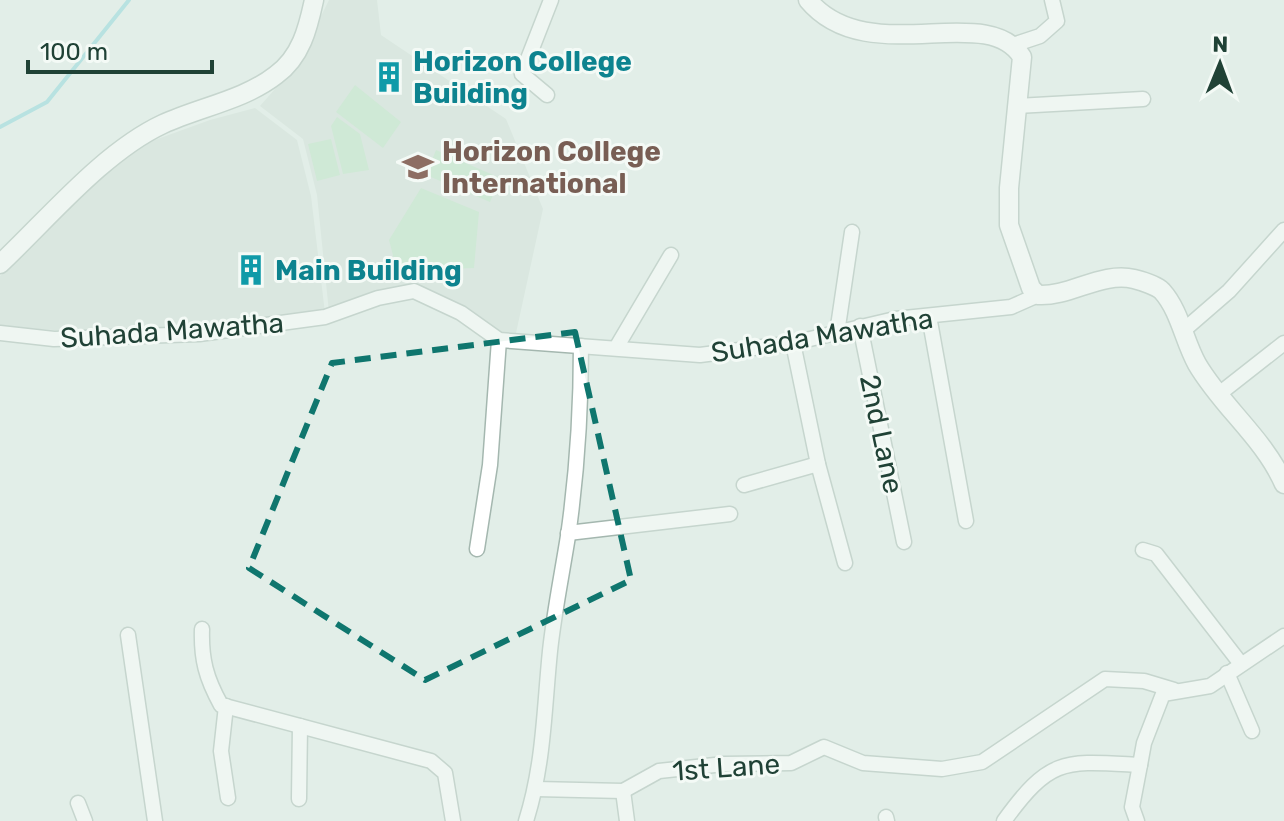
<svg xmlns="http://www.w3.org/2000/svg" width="1284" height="821" font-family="Rubik,sans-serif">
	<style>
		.built { fill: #d0ded7 }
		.green { fill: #b9e2c1 }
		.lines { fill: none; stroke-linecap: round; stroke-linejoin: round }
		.stream { stroke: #85d3d9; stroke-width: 4 }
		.minor-casing { stroke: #a4b7af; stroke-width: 17 }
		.tertiary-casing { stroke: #a4b7af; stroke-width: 21 }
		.minor { stroke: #fff; stroke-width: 14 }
		.tertiary { stroke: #fff; stroke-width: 18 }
		.marked { fill: none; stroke: #0f766e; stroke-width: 6; stroke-dasharray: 16 10; stroke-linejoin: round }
		.labels { text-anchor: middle; stroke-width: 6; stroke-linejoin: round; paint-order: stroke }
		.culture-label { font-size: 28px; font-weight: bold; fill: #0d838f; stroke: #f4faf6; text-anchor: start }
		.education-label { font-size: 28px; font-weight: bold; fill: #785e54; stroke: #f4faf6; text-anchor: start }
		.street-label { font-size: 28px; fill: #204236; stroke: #f4faf6 }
	</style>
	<rect width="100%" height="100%" fill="#e2eee8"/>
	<g class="built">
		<path d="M329,0H377L381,35L506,119L543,209L516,333L500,332L444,296L422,288L329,312L317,195L303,139L260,106L297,64Z"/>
		<path d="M255,108L297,140L311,196L325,313L200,328L93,333L0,326V276L39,240L53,219L128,154L152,141L210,120Z"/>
	</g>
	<g class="green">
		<path d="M355,85L401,122L383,148L336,112Z"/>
		<path d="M337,117L360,134L369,170L343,174L331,126Z"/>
		<path d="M331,139L340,175L317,181L308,144Z"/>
		<path d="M436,150L500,178L490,202L426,175Z"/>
		<path d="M421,188L479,212L474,268L397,271L389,240Z"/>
	</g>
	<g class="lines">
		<path class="stream" d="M0,127L47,102L129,0"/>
		<defs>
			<g id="minor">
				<path d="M1016,44L1040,36L1057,21L1052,0"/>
				<path d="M547,95L522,74L551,0"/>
				<path d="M1017,106L1143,99"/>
				<path d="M929,316L966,521"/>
				<path d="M860,326L904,542"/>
				<path d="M1184,330L1229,291L1284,230"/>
				<path d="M0,333L54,339L199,334L325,317L378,298L414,291L461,313L499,340L700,355L793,343L895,319L1011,307L1038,295"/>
				<path d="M837,333L852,232"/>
				<path d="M793,343L818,464L845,563"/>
				<path d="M616,348L671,255"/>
				<path d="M1219,394L1284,343"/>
				<path d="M744,485L818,464"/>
				<path d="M568,533L730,514"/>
				<path d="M477,549L490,465L499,340"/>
				<path d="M1143,550L1156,554L1241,664"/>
				<path d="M202,629C201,659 206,678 221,705L431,761L445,773L453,821"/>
				<path d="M128,635L155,821"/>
				<path d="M1227,673L1252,731"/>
				<path d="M226,706L221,751L228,798"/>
				<path d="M536,789L623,791L659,771L724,764L791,763L824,747L863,763L942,769L982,762L1105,679L1144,681L1174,690"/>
				<path d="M623,791L627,821"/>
				<path d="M299,799L300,726"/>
				<path d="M78,803L85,821"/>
				<path d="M886,817L887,821"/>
				<path d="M526,821C544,764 544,710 550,651C554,613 562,574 568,536C577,473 581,410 581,346"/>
				<path d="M1004,821C1051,756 1065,761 1140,765L1144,743L1163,694L1210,686L1284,636"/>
				<path d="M1137,821L1132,807L1140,765"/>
			</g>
			<g id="tertiary">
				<path d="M808,0C867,71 987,0 1022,57L1009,188V225L1031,288L1038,295C1070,297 1102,271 1134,279C1142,281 1157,286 1162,291C1180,311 1184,341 1197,364C1222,407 1264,438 1284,484"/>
				<path d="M0,264C48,219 103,152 163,124C200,107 244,100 276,75C301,57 308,28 314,0"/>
			</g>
		</defs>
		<use href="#minor" class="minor-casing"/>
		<use href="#tertiary" class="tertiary-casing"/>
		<use href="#minor" class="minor"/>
		<use href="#tertiary" class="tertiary"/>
	</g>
	<path d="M0 0H1284V821H0ZM575,332L631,580L425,680L249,568L332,363Z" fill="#e2eee8" fill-opacity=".55" fill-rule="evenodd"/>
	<path class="marked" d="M575,332L631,580L425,680L249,568L332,363Z"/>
	<defs>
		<symbol id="building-bare" viewBox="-9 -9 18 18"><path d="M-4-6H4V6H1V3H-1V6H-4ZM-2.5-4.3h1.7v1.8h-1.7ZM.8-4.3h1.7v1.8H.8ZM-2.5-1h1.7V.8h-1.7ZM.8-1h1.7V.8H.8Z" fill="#0f9aa8" stroke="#f4faf6" stroke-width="2.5" paint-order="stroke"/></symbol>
		<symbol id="school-bare" viewBox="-9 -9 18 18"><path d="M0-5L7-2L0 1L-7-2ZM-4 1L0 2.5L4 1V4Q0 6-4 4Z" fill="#8d6e63" stroke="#f4faf6" stroke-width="2.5" paint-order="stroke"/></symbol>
	</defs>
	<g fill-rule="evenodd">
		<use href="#building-bare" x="367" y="55" width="44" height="44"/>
		<use href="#school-bare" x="396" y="145" width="44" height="44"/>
		<use href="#building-bare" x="229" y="248" width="44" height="44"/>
	</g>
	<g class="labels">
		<g class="culture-label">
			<text x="413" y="71">Horizon College<tspan x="413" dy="32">Building</tspan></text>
			<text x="275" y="280">Main Building</text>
		</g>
		<g class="education-label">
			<text x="442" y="161">Horizon College<tspan x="442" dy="32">International</tspan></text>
		</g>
		<g class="street-label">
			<text transform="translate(172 330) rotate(-4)" y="10">Suhada Mawatha</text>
			<text transform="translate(822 335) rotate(-9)" y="10">Suhada Mawatha</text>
			<text transform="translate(882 434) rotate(78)" y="10">2nd Lane</text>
			<text transform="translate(726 767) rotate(-4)" y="10">1st Lane</text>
		</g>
	</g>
	<g transform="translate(1220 64) rotate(1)" stroke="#f4faf6" stroke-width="6" paint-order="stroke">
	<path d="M0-6L14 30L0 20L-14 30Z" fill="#204236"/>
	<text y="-12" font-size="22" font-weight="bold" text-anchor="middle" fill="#204236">N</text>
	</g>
	<path d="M28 60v12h184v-12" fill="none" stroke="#204236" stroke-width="4"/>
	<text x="40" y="60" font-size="24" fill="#204236" stroke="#f4faf6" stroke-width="6" paint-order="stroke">100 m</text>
</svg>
